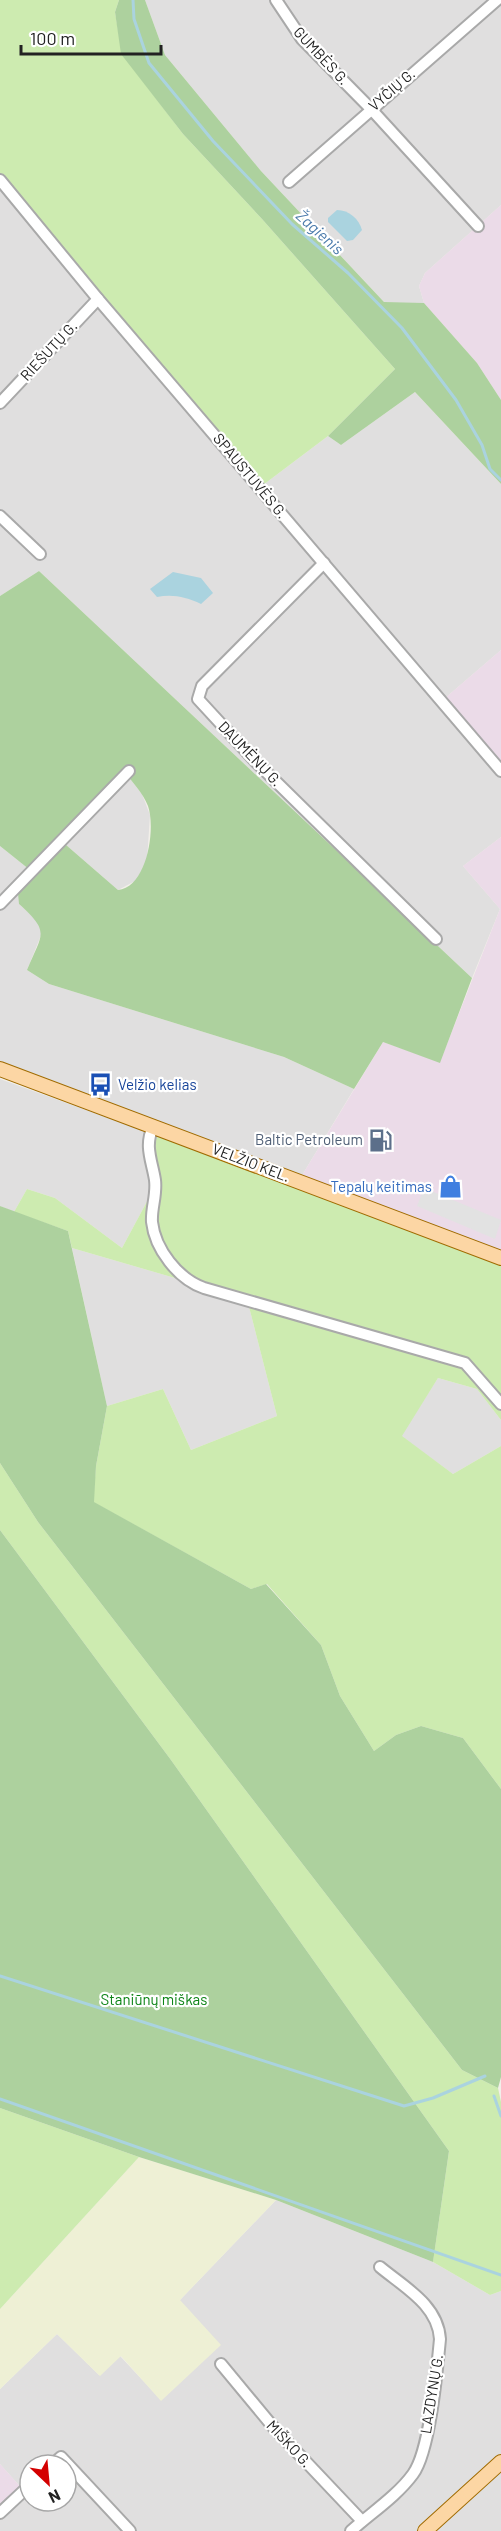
<svg xmlns="http://www.w3.org/2000/svg" width="501" height="2531" font-family="Barlow,sans-serif">
	<style>
		.residential { fill: #e0dfdf; fill-rule: evenodd }
		.industrial { fill: #ebdbe8 }
		.farmland { fill: #eef0d5 }
		.grass { fill: #cdebb0 }
		.forest { fill: #add19e; fill-rule: evenodd }
		.parking { fill: #e2e2e2 }
		.water { fill: #aad3df }
		.lines { fill: none; stroke-linecap: round; stroke-linejoin: round }
		.stream { stroke: #aad3df; stroke-width: 3 }
		.minor-casing { stroke: #a9a9a9; stroke-width: 14 }
		.major-casing { stroke: #a06b00; stroke-width: 16 }
		.minor { stroke: #fff; stroke-width: 10 }
		.major { stroke: #fcd6a4; stroke-width: 14 }
		.labels { text-anchor: middle; stroke-width: 4.5; stroke-linejoin: round; paint-order: stroke }
		.street-label { font-size: 15px; fill: #222; stroke: #fff }
		.transit-label { font-size: 15px; fill: #164399; stroke: #fff; text-anchor: start }
		.service-label { font-size: 15px; fill: #4e5e75; stroke: #fff; text-anchor: end }
		.shop-label { font-size: 15px; fill: #366cbe; stroke: #fff; text-anchor: end }
		.park-label { font-size: 15px; fill: #0c8416; stroke: #fff }
		.water-label { font-size: 16px; font-style: italic; fill: #4a7aab; stroke: #fff }
	</style>
	<rect width="100%" height="100%" fill="#f2efe9"/>
	<g class="residential">
		<path d="M145,0H501V205L425,273L419,286L424,303H385L261,171L165,55Z"/>
		<path d="M0,175L263,485L328,436L341,445L415,392L501,484V650L444,699L501,766V837L463,866L500,909L472,978L39,571L0,596Z"/>
		<path d="M124,771L142,794L150,815L147,860L139,879L118,890L58,838Z"/>
		<path d="M0,846L35,874L19,904L40,923L42,933L27,970L49,984L284,1057L354,1089L301,1177L0,1062Z"/>
		<path d="M0,1079L158,1136V1181L122,1248L55,1198L27,1189L14,1212L0,1206Z"/>
		<path d="M72,1248L247,1299L277,1416L191,1450L163,1389L107,1406Z"/>
		<path d="M438,1378L477,1389L501,1420V1446L453,1474L401,1436Z"/>
		<path d="M276,2200L433,2262L490,2295L501,2291V2531H0V2518L26,2493L0,2464V2389L57,2334L99,2375L120,2356L161,2400L180,2300ZM30,2465H66V2501H30Z"/>
	</g>
	<g class="industrial">
		<path d="M501,205V400L477,363L424,303L419,286L425,273Z"/>
		<path d="M501,650V766L444,699Z"/>
		<path d="M501,837V1258L301,1177L383,1042L440,1062L500,909L463,866Z"/>
		<path d="M0,2464L26,2493L0,2518Z"/>
	</g>
	<path class="farmland" d="M139,2157L276,2200L180,2300L221,2345L161,2401L121,2356L100,2376L57,2334L0,2389V2309Z"/>
	<g class="grass">
		<path d="M0,0H119L115,12L122,54L183,134L262,219L395,369L328,436L263,485L0,175Z"/>
		<path d="M153,1127L501,1258V1420L477,1389L438,1378L402,1436L453,1474L501,1446V1789L463,1738L421,1726L396,1735L374,1751L340,1696L321,1645L267,1584L251,1589L93,1502L96,1466L107,1406L163,1389L191,1450L277,1416L247,1299L72,1248L68,1231L14,1212L27,1189L55,1198L122,1248L158,1181L150,1149L158,1136Z"/>
		<path d="M0,1463L38,1522L462,2070L498,2088L501,2102V2291L490,2295L433,2262L449,2151L171,1760L0,1530Z"/>
		<path d="M0,2108L139,2157L0,2309Z"/>
	</g>
	<g class="forest">
		<path d="M119,0H145L165,55L261,171L384,302L424,303L477,363L501,400V484L415,392L341,445L328,436L395,369L262,219L183,134L121,54L115,12Z"/>
		<path d="M39,571L472,978L440,1063L383,1042L354,1089L284,1057L49,984L27,970C42,933 51,933 19,904L18,893L35,874L0,846V596ZM124,771C132,782 143,793 148,806C156,829 147,887 118,890L58,838Z"/>
		<path d="M0,1206L68,1231L107,1406L96,1466L94,1502L251,1589L266,1584L321,1645L340,1696L374,1751L396,1735L421,1726L463,1738L501,1789V2077L498,2088L462,2070L38,1522L0,1463Z"/>
		<path d="M0,1530L171,1760L449,2151L433,2262L276,2200L139,2157L0,2108Z"/>
	</g>
	<path class="parking" d="M424,1188L501,1220L495,1239L417,1206Z"/>
	<g class="water">
		<path d="M337,210C349,210 359,219 362,230L353,240L347,241L328,222V218Z"/>
		<path d="M173,572L201,578L213,593L201,604C186,597 173,594 157,597L150,589Z"/>
	</g>
	<g class="lines">
		<g class="stream">
			<path d="M133,0L134,19L149,63L213,141L292,224L348,273L402,328L456,400L482,445L490,469L501,480"/>
			<path d="M0,1976L404,2106L433,2098L485,2076"/>
			<path d="M494,2096L501,2116"/>
			<path d="M0,2099L501,2275"/>
		</g>
		<defs>
			<g id="minor">
				<path d="M276,0L302,39L371,109L478,226"/>
				<path d="M0,180L98,299L501,771"/>
				<path d="M289,182L497,0"/>
				<path d="M0,403L98,299"/>
				<path d="M0,516L40,554"/>
				<path d="M324,563L202,686L198,699L256,762L436,939"/>
				<path d="M0,904L129,771"/>
				<path d="M153,1127C144,1146 152,1161 155,1180C157,1195 151,1208 152,1222C155,1249 178,1279 204,1288L465,1363L501,1404"/>
				<path d="M221,2364L274,2428L362,2521"/>
				<path d="M52,2465L61,2457L130,2531"/>
				<path d="M0,2513L30,2485"/>
				<path d="M351,2531C371,2513 397,2496 413,2474C430,2451 437,2370 440,2339C438,2305 404,2287 380,2267"/>
			</g>
			<g id="major">
				<path d="M0,1069L501,1258"/>
				<path d="M425,2531L501,2462"/>
			</g>
		</defs>
		<use href="#minor" class="minor-casing"/>
		<use href="#major" class="major-casing"/>
		<use href="#minor" class="minor"/>
		<use href="#major" class="major"/>
	</g>
	<defs>
		<symbol id="bus-bare" viewBox="-9 -9 18 18"><path d="M-5-6H5V4H4V6H2V4H-2V6H-4V4H-5ZM-3.5-4V0h7V-4ZM-3.5 1.2v1.5H-2V1.2ZM2 1.2v1.5H3.5V1.2Z" fill="#1a4fb4" stroke="#fff" stroke-width="2.5" paint-order="stroke"/></symbol>
		<symbol id="fuel-bare" viewBox="-9 -9 18 18"><path d="M-5.5-6h7V0h2V4h1.3V-2.5L3-4.5l.8-.8L6-3V5H2.5V1h-1V6h-7ZM-4.2-4.7v3.2H.2V-4.7Z" fill="#5c6f8a" stroke="#fff" stroke-width="2.5" paint-order="stroke"/></symbol>
		<symbol id="shop-bare" viewBox="-9 -9 18 18"><path d="M-5-2.5h2.3a2.7 3.5 0 0 1 5.4 0H5L5.5 6h-11ZM-1.5-2.5h3a1.5 2.3 0 0 0-3 0Z" fill="#3f7fe0" stroke="#fff" stroke-width="2.5" paint-order="stroke"/></symbol>
	</defs>
	<g fill-rule="evenodd">
		<use href="#bus-bare" x="84" y="1068" width="33" height="33"/>
		<use href="#fuel-bare" x="364" y="1124" width="33" height="33"/>
		<use href="#shop-bare" x="434" y="1170" width="33" height="33"/>
	</g>
	<g class="labels">
		<g class="street-label">
			<text transform="translate(321 56) rotate(47)" y="5">GUMBĖS G.</text>
			<text transform="translate(392 90) rotate(-41)" y="5">VYČIŲ G.</text>
			<text transform="translate(49 351) rotate(-47)" y="5">RIEŠUTŲ G.</text>
			<text transform="translate(250 476) rotate(50)" y="5">SPAUSTUVĖS G.</text>
			<text transform="translate(250 754) rotate(46)" y="5">DAUMĖNŲ G.</text>
			<text transform="translate(251 1163) rotate(21)" y="5">VELŽIO KEL.</text>
			<text transform="translate(432 2394) rotate(-81)" y="5">LAZDYNŲ G.</text>
			<text transform="translate(289 2444) rotate(47)" y="5">MIŠKO G.</text>
		</g>
		<g class="transit-label">
			<text x="118" y="1090">Velžio kelias</text>
		</g>
		<g class="service-label">
			<text x="363" y="1145">Baltic Petroleum</text>
		</g>
		<g class="shop-label">
			<text x="432" y="1192">Tepalų keitimas</text>
		</g>
		<g class="park-label">
			<text x="154" y="2005">Staniūnų miškas</text>
		</g>
		<g class="water-label">
			<text transform="translate(320 232) rotate(42)" y="6">Žagienis</text>
		</g>
	</g>
	<g transform="translate(48 2483) rotate(154)"><circle r="28" fill="#ffffff" stroke="#a7a7a7" stroke-width="1.5"/>
	<path d="M0-4.5L10 22L0 15L-10 22Z" fill="#d40000"/>
	<text y="-9" font-size="16" font-weight="bold" text-anchor="middle" fill="#222222">N</text>
	</g>
	<path d="M21 45v9h140v-9" fill="none" stroke="#222222" stroke-width="3"/>
	<text x="30" y="45" font-size="18" fill="#222222" stroke="#ffffff" stroke-width="4.5" paint-order="stroke">100 m</text>
</svg>
